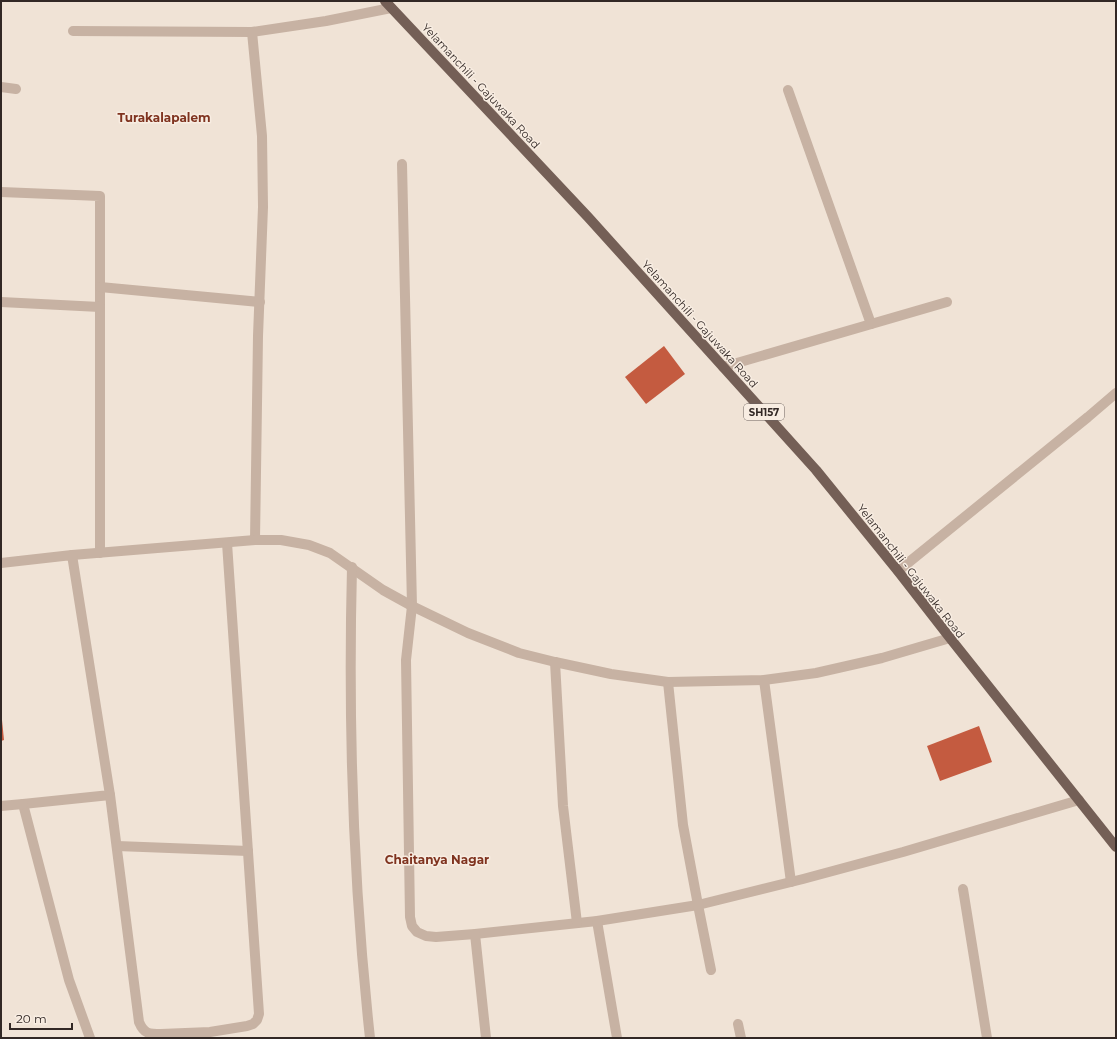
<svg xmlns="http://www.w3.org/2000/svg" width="1117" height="1039" font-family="Montserrat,sans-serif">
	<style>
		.building { fill: #c45b40 }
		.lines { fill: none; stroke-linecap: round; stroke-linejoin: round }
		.minor { stroke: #c7b2a3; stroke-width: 10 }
		.primary { stroke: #745f56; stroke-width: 10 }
		.labels { text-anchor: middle; stroke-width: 3; stroke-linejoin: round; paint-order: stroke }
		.shield { fill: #f8ede2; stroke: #6d635e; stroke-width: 1 }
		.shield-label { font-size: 10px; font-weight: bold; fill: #322825 }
		.street-label { font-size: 11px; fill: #322825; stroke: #f8ede2 }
		.neighbourhood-label { font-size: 12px; font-weight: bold; fill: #7f331f; stroke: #f8ede2 }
	</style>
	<rect width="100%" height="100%" fill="#f0e3d6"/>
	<g class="building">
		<path d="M664,346L685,374L646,404L625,377Z"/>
		<path d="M2,720L4,740L1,741V721Z"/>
		<path d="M979,726L992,762L940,781L927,746Z"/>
	</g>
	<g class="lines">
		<g class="minor">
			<path d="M73,31L252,32"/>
			<path d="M1,87L16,89"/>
			<path d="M788,90L871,324"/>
			<path d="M402,164L412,606L406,660L410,917L412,926L417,932L426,936L436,937L475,934L597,921L698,905L803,879L903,852L1079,800"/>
			<path d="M1,192L100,196V553"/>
			<path d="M100,287L260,302"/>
			<path d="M1,302L100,307"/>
			<path d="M723,367L947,302"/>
			<path d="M255,540L258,336L263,207L262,136L252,32L326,21L391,8"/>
			<path d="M72,555L255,540H281L309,545L330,553L383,590L412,606L468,633L519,653L555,662L611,674L668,682L764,680L816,673L882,658L950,638"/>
			<path d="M1,563L72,555L110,795L23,804L69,980L90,1038"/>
			<path d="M352,567C348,724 353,882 370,1038"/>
			<path d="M898,571L1088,417L1116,393"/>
			<path d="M555,662L563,806L577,923"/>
			<path d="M764,680L791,882"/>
			<path d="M668,682L683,825L698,905L711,970"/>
			<path d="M110,795L139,1022C144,1034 149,1034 161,1034L210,1032L247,1026L253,1024L257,1020L259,1014L227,543"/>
			<path d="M1,806L23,804"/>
			<path d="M117,846L248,851"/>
			<path d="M963,889L987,1038"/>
			<path d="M597,921L617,1038"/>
			<path d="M475,934L486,1038"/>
			<path d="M738,1024L741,1038"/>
		</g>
		<path class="primary" d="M385,1L588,217L816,470L898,571L950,638L1116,847"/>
	</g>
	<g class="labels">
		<rect class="shield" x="744" y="404" width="40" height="16" rx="3"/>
		<g class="shield-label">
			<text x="764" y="416">SH157</text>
		</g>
		<g class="street-label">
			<text transform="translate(481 86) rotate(47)" y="4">Yelamanchili - Gajuwaka Road</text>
			<text transform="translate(700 324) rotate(48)" y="4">Yelamanchili - Gajuwaka Road</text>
			<text transform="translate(911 571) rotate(52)" y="4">Yelamanchili - Gajuwaka Road</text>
		</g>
		<g class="neighbourhood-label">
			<text x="164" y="122">Turakalapalem</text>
			<text x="437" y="864">Chaitanya Nagar</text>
		</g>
	</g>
	<rect width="1117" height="1039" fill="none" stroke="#322825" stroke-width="4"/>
	<path d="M10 1023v6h62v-6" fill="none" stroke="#322825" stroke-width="2"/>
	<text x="16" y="1023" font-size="12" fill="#322825" stroke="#f8ede2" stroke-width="3" paint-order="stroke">20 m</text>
</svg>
